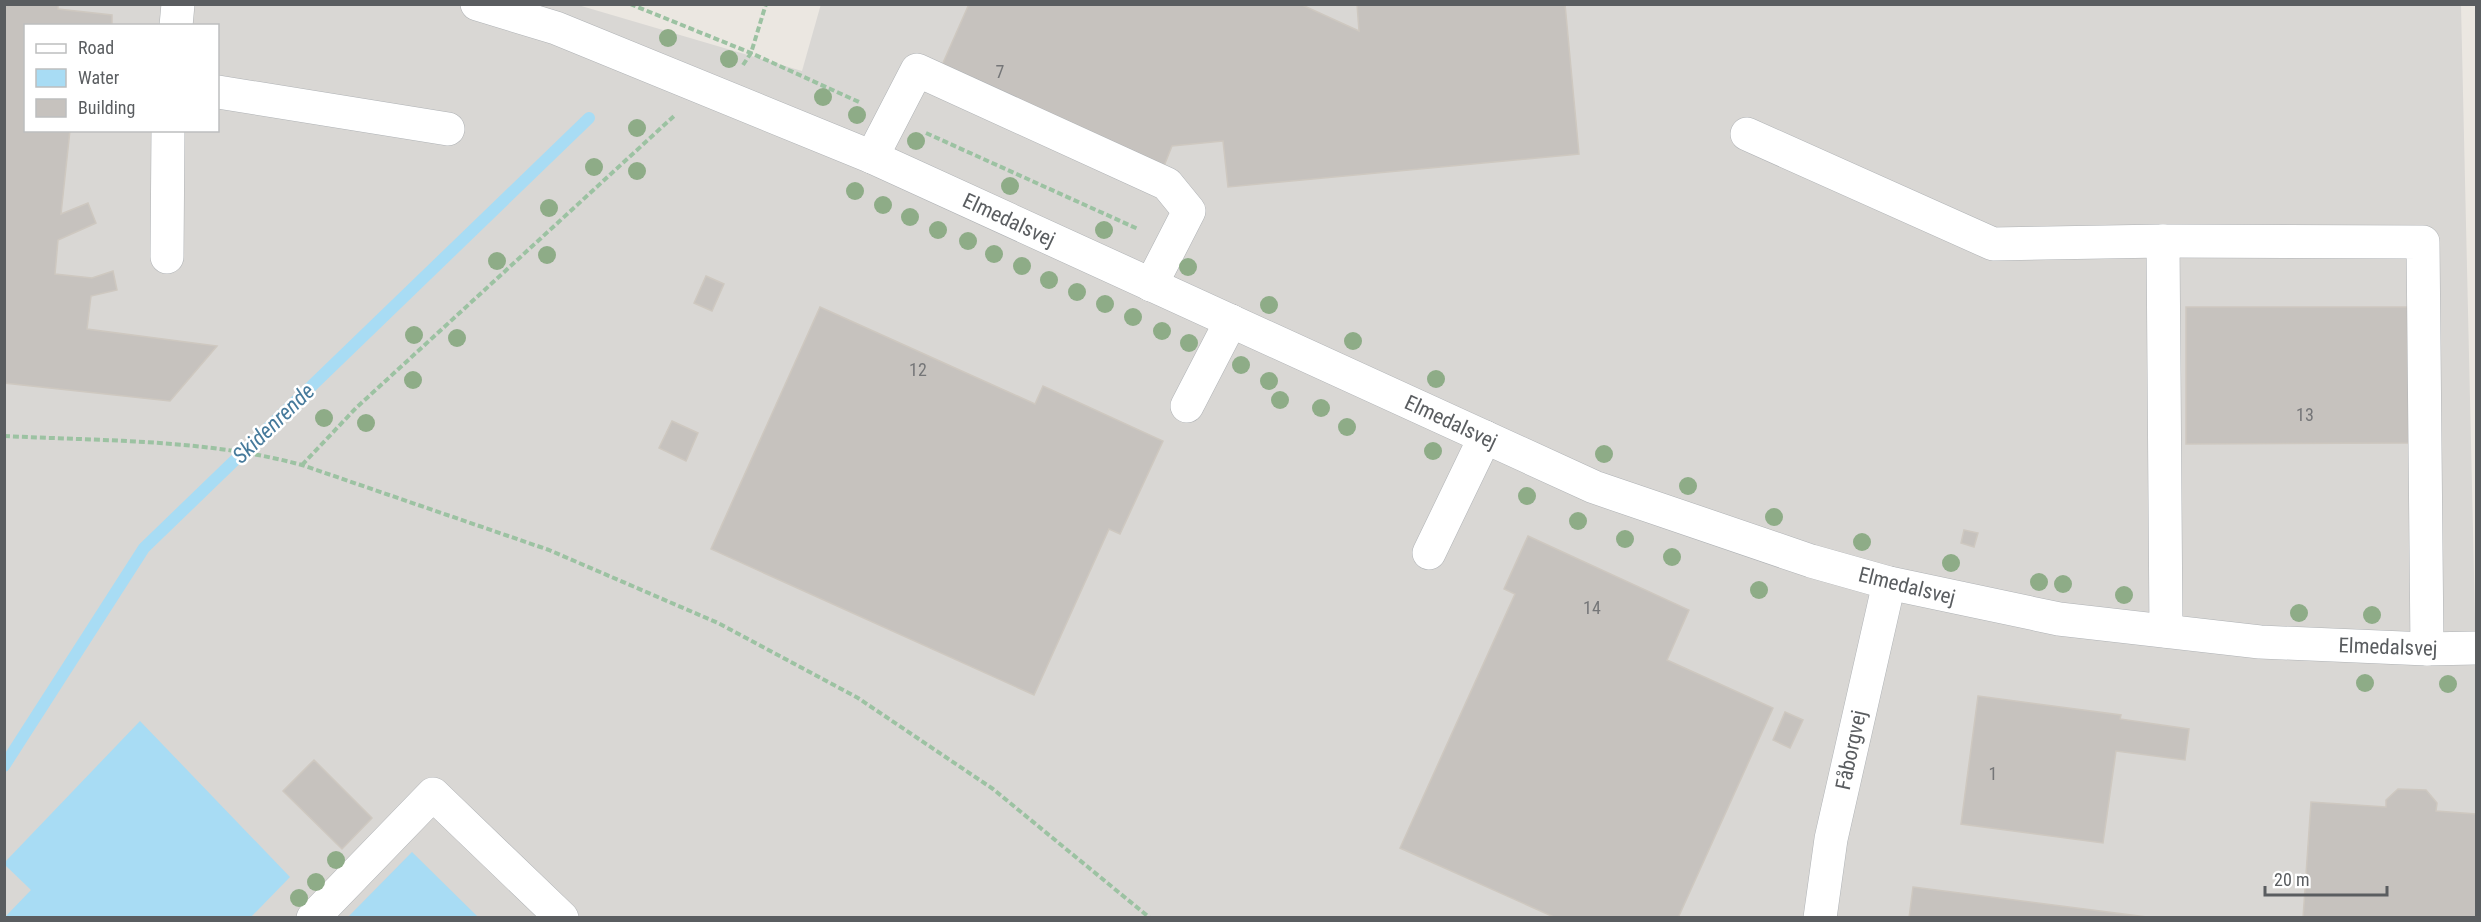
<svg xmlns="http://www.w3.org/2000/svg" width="2481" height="922" font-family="'Roboto Condensed',sans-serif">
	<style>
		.industrial { fill: #d9d7d4; fill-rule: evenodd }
		.water { fill: #a8dcf4 }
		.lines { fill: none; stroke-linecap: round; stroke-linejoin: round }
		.stream { stroke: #a8dcf4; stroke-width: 12 }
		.building { fill: #c6c2be; stroke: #cec8c0; stroke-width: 1.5 }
		.minor-casing { stroke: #afb2b5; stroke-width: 34 }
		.path { stroke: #9cc2a2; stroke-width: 4; stroke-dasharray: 6 3; stroke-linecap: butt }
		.minor { stroke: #fff; stroke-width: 33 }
		.tree { fill: #8eac87 }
		.labels { text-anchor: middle; stroke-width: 5; stroke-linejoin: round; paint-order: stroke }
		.number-label { font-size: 18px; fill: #757678 }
		.street-label { font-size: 21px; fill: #5a5d60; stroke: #fff }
		.water-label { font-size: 22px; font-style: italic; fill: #467a9b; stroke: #fff }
	</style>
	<rect width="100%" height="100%" fill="#ebe7e1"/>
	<path class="industrial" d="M821,4L2461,5L2475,618L2476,619V917L5,918V5H578L802,71ZM26,26H218V130H26Z"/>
	<g class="water">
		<path d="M140,721L290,877L251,917H5L31,890L5,865V862Z"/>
		<path d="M412,852L478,917H348Z"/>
	</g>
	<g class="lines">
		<path class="stream" d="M4,766L144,548L589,118"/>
	</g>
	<g class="building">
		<path d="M4,4H58V9L112,15V26H26V130H70L61,214L88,203L96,223L58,240L55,274L92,278L113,271L117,290L91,296L87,329L217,346L170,401L4,383Z"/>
		<path d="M969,4H1300L1359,31L1357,4H1565L1579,154L1228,187L1223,141L1172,146L1164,166L942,65Z"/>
		<path d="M706,276L724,284L712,311L694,303Z"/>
		<path d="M820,307L1035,404L1043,386L1163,441L1120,534L1109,529L1034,695L711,549Z"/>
		<path d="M2186,307H2411V443L2186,444Z"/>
		<path d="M672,421L698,433L686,461L659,448Z"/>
		<path d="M1964,530L1978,533L1974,547L1961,543Z"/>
		<path d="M1528,536L1689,610L1667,660L1773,708L1678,918H1556L1400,848L1515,594L1504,589Z"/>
		<path d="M1978,696L2121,715L2120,719L2189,729L2185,760L2116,751L2103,843L1961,824Z"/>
		<path d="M1785,712L1803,720L1790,748L1773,740Z"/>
		<path d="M314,760L372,818L342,849L283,791Z"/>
		<path d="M2398,789L2426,790L2437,803L2436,811L2476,814V918H2303L2311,802L2386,807V800Z"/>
		<path d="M1913,887L2155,918H1909Z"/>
	</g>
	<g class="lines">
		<defs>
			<g id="minor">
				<path d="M477,4L556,28L872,157L1594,487L1811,561L1889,583L2059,619L2260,642L2427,649L2476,648"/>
				<path d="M176,26L178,4"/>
				<path d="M218,92L448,129"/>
				<path d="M1747,134L1993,244L2163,241L2423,242L2427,649"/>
				<path d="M872,157L917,70L1167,184L1189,211L1151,285"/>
				<path d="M2163,241L2166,631"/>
				<path d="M167,257L168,130"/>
				<path d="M1187,406L1231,321"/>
				<path d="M1429,553L1485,437"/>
				<path d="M313,918L433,794L562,918"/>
				<path d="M1820,918L1831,839L1889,583"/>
			</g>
		</defs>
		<use href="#minor" class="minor-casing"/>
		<g class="path">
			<path d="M630,4L751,53L859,102"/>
			<path d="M743,65L751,53L766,4"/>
			<path d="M926,133L1138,229"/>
			<path d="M4,436C103,441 206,439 302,465L549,550L718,623L858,698L993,789L1150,918"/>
			<path d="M302,465L356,408L674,116"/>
		</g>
		<use href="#minor" class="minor"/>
	</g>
	<g class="tree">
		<circle cx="668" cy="38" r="9"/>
		<circle cx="729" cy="59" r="9"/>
		<circle cx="823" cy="97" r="9"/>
		<circle cx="857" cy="115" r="9"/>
		<circle cx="637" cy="128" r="9"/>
		<circle cx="916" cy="141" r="9"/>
		<circle cx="594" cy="167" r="9"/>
		<circle cx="637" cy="171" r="9"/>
		<circle cx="1010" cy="186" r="9"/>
		<circle cx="855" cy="191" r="9"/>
		<circle cx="883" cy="205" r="9"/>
		<circle cx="549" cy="208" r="9"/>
		<circle cx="910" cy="217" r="9"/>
		<circle cx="938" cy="230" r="9"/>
		<circle cx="1104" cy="230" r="9"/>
		<circle cx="968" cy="241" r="9"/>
		<circle cx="994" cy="254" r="9"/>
		<circle cx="547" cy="255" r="9"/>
		<circle cx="497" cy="261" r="9"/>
		<circle cx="1022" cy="266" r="9"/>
		<circle cx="1188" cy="267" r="9"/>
		<circle cx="1049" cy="280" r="9"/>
		<circle cx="1077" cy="292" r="9"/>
		<circle cx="1105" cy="304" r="9"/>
		<circle cx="1269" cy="305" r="9"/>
		<circle cx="1133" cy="317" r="9"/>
		<circle cx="1162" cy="331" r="9"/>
		<circle cx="414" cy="335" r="9"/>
		<circle cx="457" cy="338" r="9"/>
		<circle cx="1353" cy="341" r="9"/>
		<circle cx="1189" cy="343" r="9"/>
		<circle cx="1241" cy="365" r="9"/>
		<circle cx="1436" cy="379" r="9"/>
		<circle cx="413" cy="380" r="9"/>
		<circle cx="1269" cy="381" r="9"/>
		<circle cx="1280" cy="400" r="9"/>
		<circle cx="1321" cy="408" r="9"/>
		<circle cx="324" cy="418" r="9"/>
		<circle cx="366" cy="423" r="9"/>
		<circle cx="1347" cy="427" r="9"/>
		<circle cx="1433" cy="451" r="9"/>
		<circle cx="1604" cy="454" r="9"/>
		<circle cx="1688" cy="486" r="9"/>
		<circle cx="1527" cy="496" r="9"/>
		<circle cx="1774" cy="517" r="9"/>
		<circle cx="1578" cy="521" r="9"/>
		<circle cx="1625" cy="539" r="9"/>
		<circle cx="1862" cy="542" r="9"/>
		<circle cx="1672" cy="557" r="9"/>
		<circle cx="1951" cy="563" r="9"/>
		<circle cx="2039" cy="582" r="9"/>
		<circle cx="2063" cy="584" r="9"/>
		<circle cx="1759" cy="590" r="9"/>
		<circle cx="2124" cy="595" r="9"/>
		<circle cx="2299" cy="613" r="9"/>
		<circle cx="2372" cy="615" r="9"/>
		<circle cx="2365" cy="683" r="9"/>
		<circle cx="2448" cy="684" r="9"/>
		<circle cx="336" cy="860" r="9"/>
		<circle cx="316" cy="882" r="9"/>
		<circle cx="299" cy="898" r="9"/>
	</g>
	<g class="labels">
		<g class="number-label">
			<text x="1000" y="78">7</text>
			<text x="918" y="376">12</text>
			<text x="2305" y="421">13</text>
			<text x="1592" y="614">14</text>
			<text x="1993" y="780">1</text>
		</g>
		<g class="street-label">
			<text transform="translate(1009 220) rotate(25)" y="7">Elmedalsvej</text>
			<text transform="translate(1451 422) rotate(25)" y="7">Elmedalsvej</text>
			<text transform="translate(1907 586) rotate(14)" y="7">Elmedalsvej</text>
			<text transform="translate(2388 647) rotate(2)" y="7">Elmedalsvej</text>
			<text transform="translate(1851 750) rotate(-78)" y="7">Fåborgvej</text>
		</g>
		<g class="water-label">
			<text transform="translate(273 423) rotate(-44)" y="8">Skidenrende</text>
		</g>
	</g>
	<rect width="2481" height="922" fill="none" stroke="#5a5d60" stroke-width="12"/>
	<rect x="24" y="24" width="195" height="108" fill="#ffffff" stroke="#bdbebf" stroke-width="1.5"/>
	<rect x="36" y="44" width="30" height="9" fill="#ffffff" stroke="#bdbebf" stroke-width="1.5"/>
	<text x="78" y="54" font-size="18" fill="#5a5d60">Road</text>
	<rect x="36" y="69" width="30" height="18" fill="#a8dcf4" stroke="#bdbebf" stroke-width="1.5"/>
	<text x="78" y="84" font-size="18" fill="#5a5d60">Water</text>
	<rect x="36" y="99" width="30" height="18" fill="#c6c2be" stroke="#bdbebf" stroke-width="1.5"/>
	<text x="78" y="114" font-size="18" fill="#5a5d60">Building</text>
	<path d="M2265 886v9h122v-9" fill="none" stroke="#5a5d60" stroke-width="3"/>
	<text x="2274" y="886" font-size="18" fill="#5a5d60" stroke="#ffffff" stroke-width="4.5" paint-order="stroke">20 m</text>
</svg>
